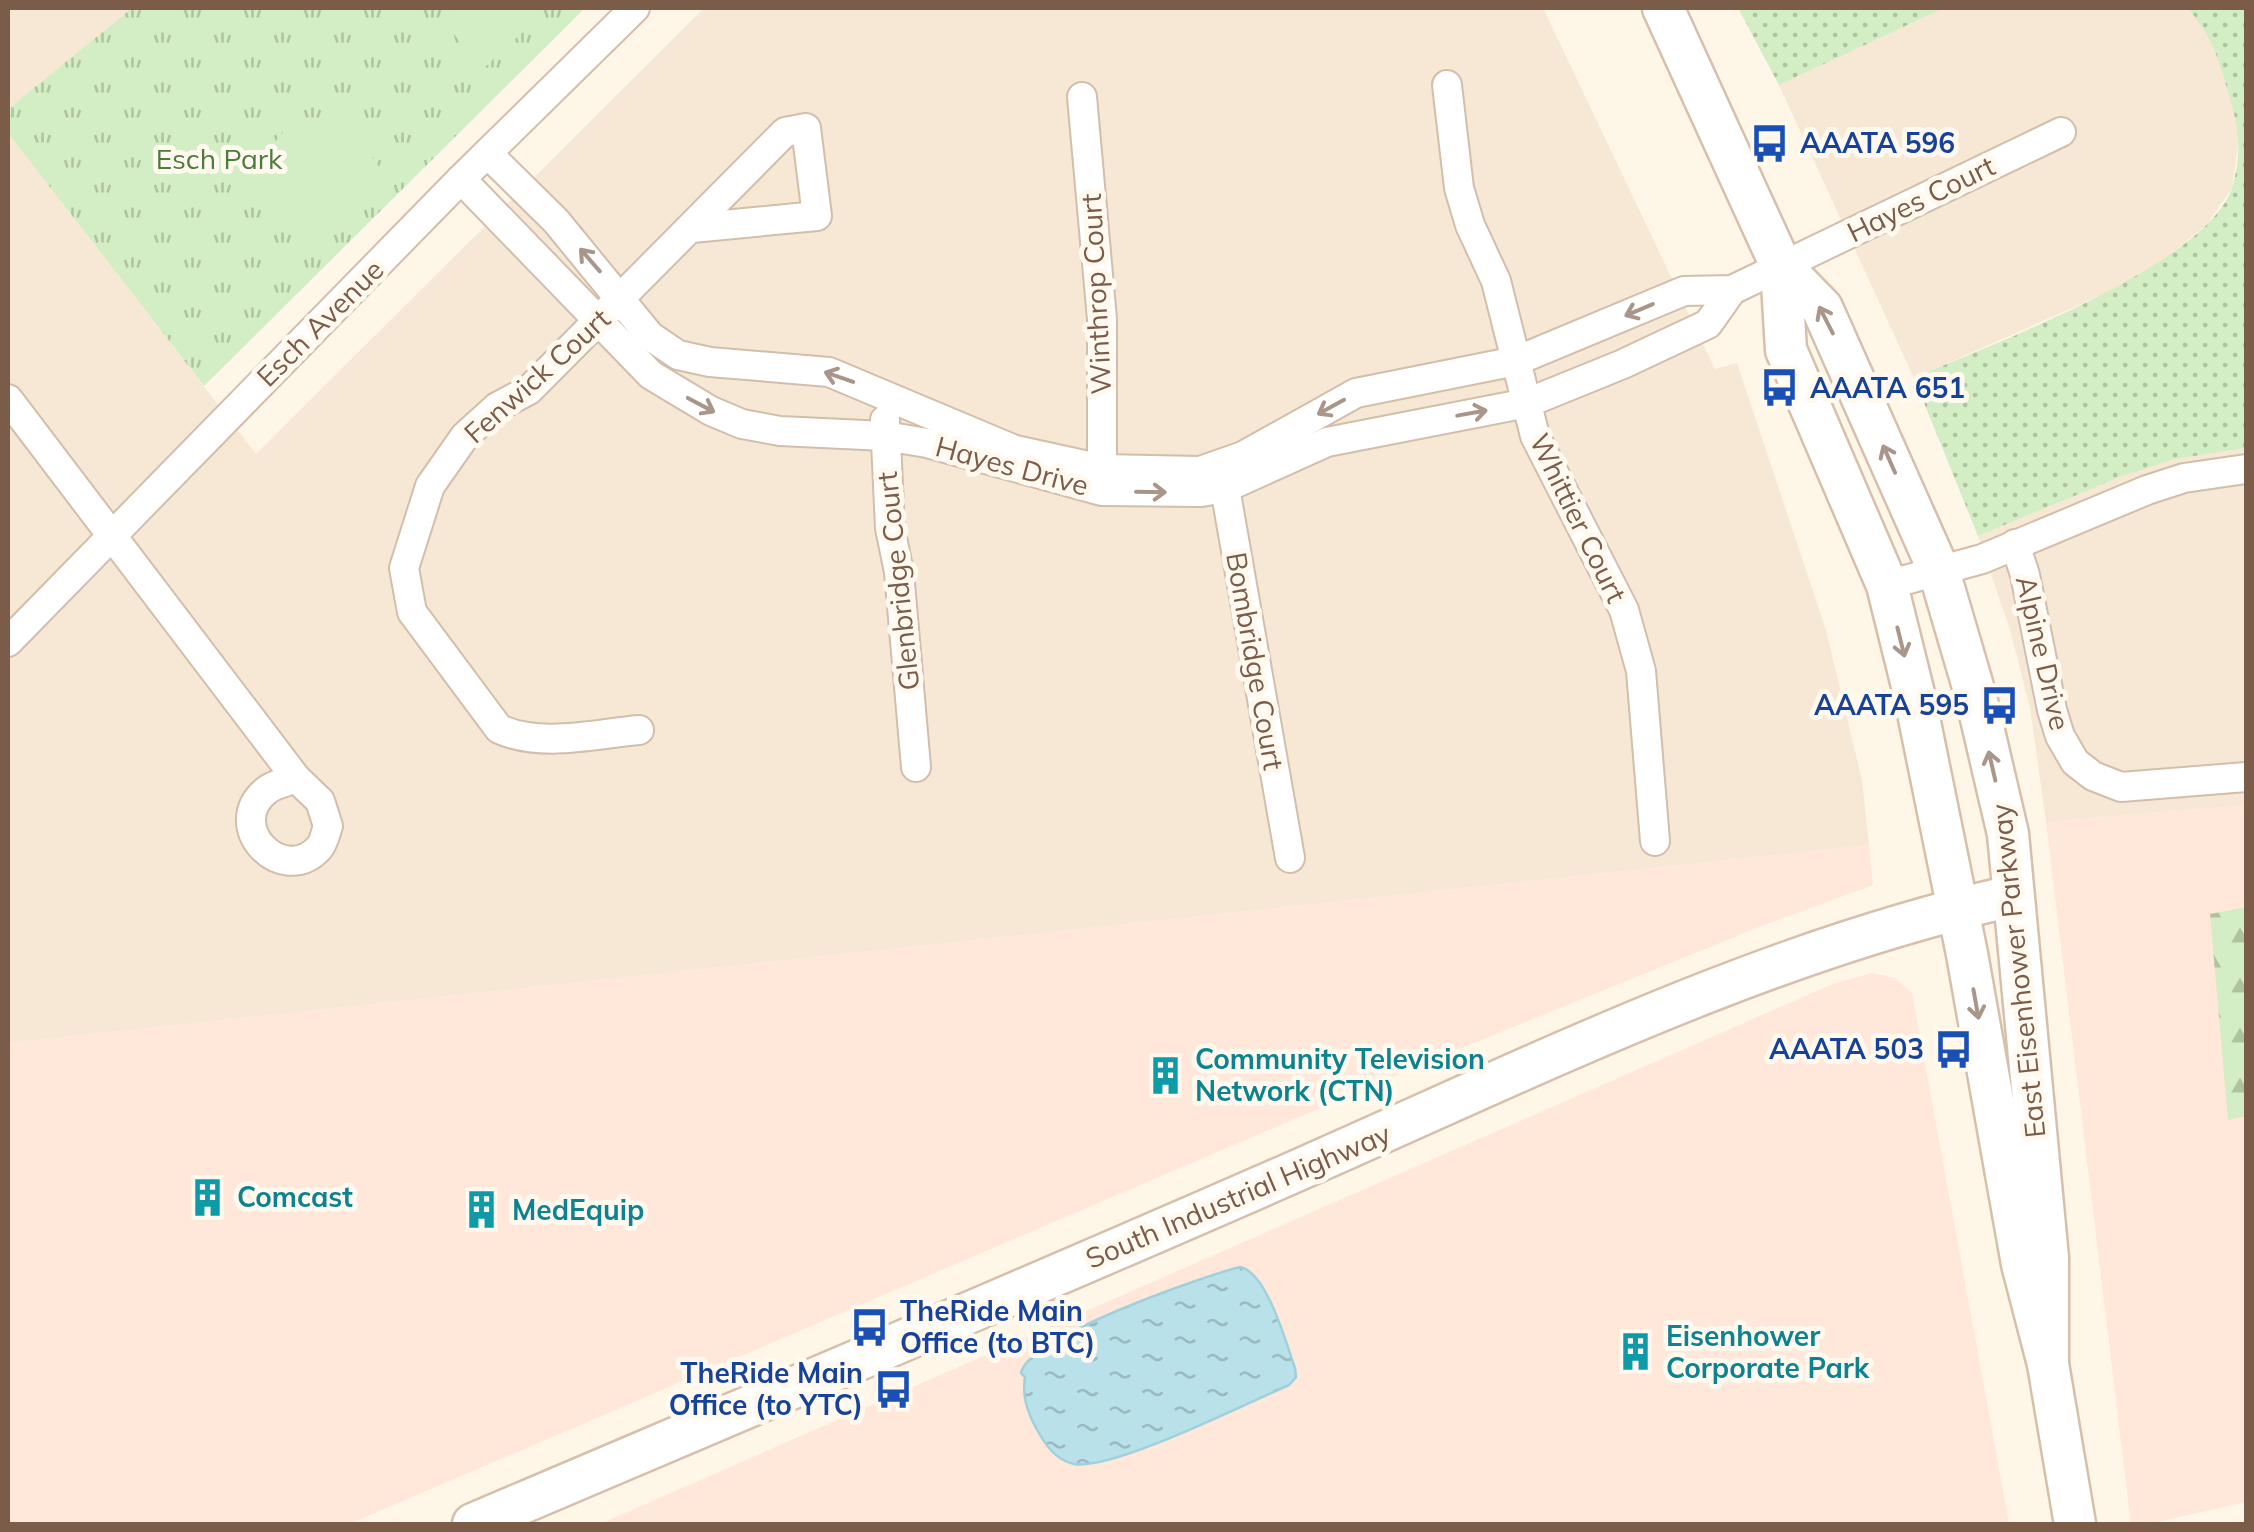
<svg xmlns="http://www.w3.org/2000/svg" width="2254" height="1532" font-family="Mulish,sans-serif">
	<style>
		.residential { fill: #f6e8d5 }
		.commercial { fill: #ffe7da }
		.grass { fill: url(#grass-dots) }
		.forest { fill: url(#forest-firs) }
		.park { fill: url(#park-tufts) }
		.pitch { fill: #d3edc4 }
		.water { fill: url(#water-ripples); stroke: #9fd0dc; stroke-width: 2.5 }
		.lines { fill: none; stroke-linecap: round; stroke-linejoin: round }
		.street-casing { stroke: #d2beab; stroke-width: 32 }
		.secondary-casing { stroke: #d7c0ab; stroke-width: 45 }
		.street { stroke: #fff; stroke-width: 28 }
		.secondary { stroke: #fff; stroke-width: 40 }
		.oneway { stroke: #a99589 }
		.labels { text-anchor: middle; stroke-width: 10; stroke-linejoin: round; paint-order: stroke }
		.transit-label { font-size: 28px; font-weight: bold; fill: #164399; stroke: #fff9ef; text-anchor: start }
		.park-label { font-size: 28px; fill: #4c7b3c; stroke: #fff9ef }
		.street-label { font-size: 28px; fill: #7b5c49; stroke: #fff9ef }
		.culture-label { font-size: 28px; font-weight: bold; fill: #0d838f; stroke: #fff9ef; text-anchor: start }
	</style>
	<defs>
		<pattern id="grass-dots" width="8" height="8" patternUnits="userSpaceOnUse" patternTransform="scale(2.5)"><rect width="8" height="8" fill="#d3edc4"/><path d="M2 2h.1M6 6h.1" fill="none" stroke="#b0c3a1" stroke-width="1.8" stroke-linecap="round"/></pattern>
		<pattern id="forest-firs" width="22" height="20" patternUnits="userSpaceOnUse" patternTransform="scale(2.5)"><rect width="22" height="20" fill="#d3edc4"/><path d="M5 1l3.5 6h-7zM16 11l3.5 6h-7z" fill="#b0c3a1"/></pattern>
		<pattern id="park-tufts" width="24" height="20" patternUnits="userSpaceOnUse" patternTransform="scale(2.5)"><rect width="24" height="20" fill="#d3edc4"/><path d="M3 7l-1-3M5 7V3M7 7l1-3M15 17l-1-3M17 17v-4M19 17l1-3" fill="none" stroke="#b0c3a1"/></pattern>
		<pattern id="water-ripples" width="26" height="14" patternUnits="userSpaceOnUse" patternTransform="scale(2.5)"><rect width="26" height="14" fill="#b9e1ea"/><path d="M2 4q2-2 4 0t4 0M15 11q2-2 4 0t4 0" fill="none" stroke="#9bbac0"/></pattern>
	</defs>
	<rect width="100%" height="100%" fill="#fef6e7"/>
	<g class="residential">
		<path d="M8,8H132L8,109Z"/>
		<path d="M704,8H1543L1715,369L1737,363L1826,630L1862,780L1869,845L8,1043V133L256,454Z"/>
		<path d="M1944,8H2187L2204,25L2222,69L2240,133L2232,188L2207,224L2159,264L2113,290L1914,378L1779,85Z"/>
		<path d="M2246,448V805L2046,822L2030,708L2010,630L1978,536L2120,477L2175,459Z"/>
	</g>
	<g class="commercial">
		<path d="M2246,805V1502L2148,1524H2131L2046,822Z"/>
		<path d="M1869,845L1873,885L1759,927L1432,1060L349,1524H8V1043Z"/>
		<path d="M1872,973L1895,978L1912,993L2009,1524H600L1833,984Z"/>
	</g>
	<g class="grass">
		<path d="M1738,8H1944L1779,85Z"/>
		<path d="M2187,8H2246V448L2175,459L2120,477L1978,536L1914,378C1989,345 2210,265 2233,185C2242,151 2239,128 2229,95C2220,63 2211,32 2187,8Z"/>
	</g>
	<path class="forest" d="M2246,907V1116L2228,1120L2210,914Z"/>
	<path class="park" d="M132,8H585L204,386L8,133V109Z"/>
	<g class="pitch">
		<path d="M455,8H503L525,30L484,68L441,20Z"/>
		<path d="M311,118C343,122 365,144 382,171C382,191 366,202 350,213C340,220 328,229 315,231C261,238 239,136 311,118Z"/>
	</g>
	<path class="water" d="M1240,1267C1267,1272 1286,1343 1295,1368L1296,1377L1289,1385C1247,1403 1112,1471 1074,1464C1055,1460 1045,1444 1036,1428C1027,1411 1022,1396 1025,1377L1021,1373C1028,1337 1201,1277 1240,1267Z"/>
	<g class="lines">
		<defs>
			<g id="street">
				<path d="M1447,85L1459,188L1470,225L1496,281L1535,436L1624,610L1641,671L1655,841"/>
				<path d="M1082,97L1102,319V485"/>
				<path d="M488,154L556,221L650,336L678,355L710,362L829,372L1015,450L1102,469L1200,471L1243,456L1356,393L1516,361L1684,291L1732,290L2061,132"/>
				<path d="M461,179L651,375L711,411L742,424L780,431L885,436L927,443L1102,491L1201,492L1225,488L1327,442L1527,403L1623,364L1708,324L1732,290"/>
				<path d="M8,399L296,778L320,801L328,826C326,832 323,844 319,848C282,888 222,825 267,790C274,784 287,782 296,778"/>
				<path d="M885,420L890,528L899,572L916,767"/>
				<path d="M1222,471L1290,858"/>
				<path d="M2015,544L2025,575L2052,710L2060,736L2075,762L2093,776L2121,787L2246,777"/>
				<path d="M1887,585L1982,559L2147,490L2184,478L2246,469"/>
				<path d="M8,642L461,179L635,8"/>
				<path d="M639,730C594,734 542,748 499,729L412,612L404,568L430,486L465,436L497,407L529,390L785,132L806,128L817,216L692,228"/>
			</g>
			<g id="secondary">
				<path d="M1663,8L1781,266L1822,308L1939,571L1976,697L2008,834L2048,1258V1364"/>
				<path d="M1781,266L1786,350L1887,585L1915,698L1967,954L2022,1264L2048,1364L2075,1524"/>
				<path d="M473,1524C750,1406 1028,1289 1303,1168C1535,1066 1763,952 2012,896"/>
			</g>
		</defs>
		<use href="#street" class="street-casing"/>
		<use href="#secondary" class="secondary-casing"/>
		<use href="#street" class="street"/>
		<use href="#secondary" class="secondary"/>
	</g>
	<defs><path id="oneway-shaft" d="M-6 0H5M1.5-3L5.5 0L1.5 3" fill="none" stroke-width="1.6" stroke-linecap="round" stroke-linejoin="round" transform="scale(2.5)"/></defs>
	<g class="oneway">
		<use href="#oneway-shaft" transform="translate(590 260) rotate(-131)"/>
		<use href="#oneway-shaft" transform="translate(1639 310) rotate(157)"/>
		<use href="#oneway-shaft" transform="translate(1826 320) rotate(-117)"/>
		<use href="#oneway-shaft" transform="translate(839 377) rotate(-161)"/>
		<use href="#oneway-shaft" transform="translate(701 405) rotate(28)"/>
		<use href="#oneway-shaft" transform="translate(1331 407) rotate(151)"/>
		<use href="#oneway-shaft" transform="translate(1472 413) rotate(-10)"/>
		<use href="#oneway-shaft" transform="translate(1889 459) rotate(-114)"/>
		<use href="#oneway-shaft" transform="translate(1151 492) rotate(1)"/>
		<use href="#oneway-shaft" transform="translate(1901 642) rotate(76)"/>
		<use href="#oneway-shaft" transform="translate(1992 766) rotate(-103)"/>
		<use href="#oneway-shaft" transform="translate(1976 1004) rotate(80)"/>
	</g>
	<defs>
		<symbol id="bus-bare" viewBox="-9 -9 18 18"><path d="M-5-6H5V4H4V6H2V4H-2V6H-4V4H-5ZM-3.5-4V0h7V-4ZM-3.5 1.2v1.5H-2V1.2ZM2 1.2v1.5H3.5V1.2Z" fill="#1a4fb4" stroke="#fff9ef" stroke-width="2.5" paint-order="stroke"/></symbol>
		<symbol id="building-bare" viewBox="-9 -9 18 18"><path d="M-4-6H4V6H1V3H-1V6H-4ZM-2.5-4.3h1.7v1.8h-1.7ZM.8-4.3h1.7v1.8H.8ZM-2.5-1h1.7V.8h-1.7ZM.8-1h1.7V.8H.8Z" fill="#0f9aa8" stroke="#fff9ef" stroke-width="2.5" paint-order="stroke"/></symbol>
	</defs>
	<g fill-rule="evenodd">
		<use href="#bus-bare" x="1742" y="116" width="55" height="55"/>
		<use href="#bus-bare" x="1752" y="360" width="55" height="55"/>
		<use href="#bus-bare" x="1972" y="678" width="55" height="55"/>
		<use href="#bus-bare" x="1926" y="1022" width="55" height="55"/>
		<use href="#building-bare" x="1138" y="1048" width="55" height="55"/>
		<use href="#building-bare" x="180" y="1170" width="55" height="55"/>
		<use href="#building-bare" x="454" y="1182" width="55" height="55"/>
		<use href="#bus-bare" x="842" y="1300" width="55" height="55"/>
		<use href="#building-bare" x="1608" y="1324" width="55" height="55"/>
		<use href="#bus-bare" x="866" y="1362" width="55" height="55"/>
	</g>
	<g class="labels">
		<g class="transit-label">
			<text x="1800" y="153">AAATA 596</text>
			<text x="1810" y="398">AAATA 651</text>
			<text x="1969" y="715" text-anchor="end">AAATA 595</text>
			<text x="1924" y="1059" text-anchor="end">AAATA 503</text>
			<text x="900" y="1321">TheRide Main<tspan x="900" dy="32">Office (to BTC)</tspan></text>
			<text x="863" y="1383" text-anchor="end">TheRide Main<tspan x="863" dy="32">Office (to YTC)</tspan></text>
		</g>
		<g class="park-label">
			<text x="219" y="169">Esch Park</text>
		</g>
		<g class="street-label">
			<text transform="translate(1921 199) rotate(-26)" y="10">Hayes Court</text>
			<text transform="translate(1096 294) rotate(-93)" y="10">Winthrop Court</text>
			<text transform="translate(320 323) rotate(-45)" y="10">Esch Avenue</text>
			<text transform="translate(537 376) rotate(-42)" y="10">Fenwick Court</text>
			<text transform="translate(1012 466) rotate(15)" y="10">Hayes Drive</text>
			<text transform="translate(1578 518) rotate(64)" y="10">Whittier Court</text>
			<text transform="translate(898 581) rotate(-96)" y="10">Glenbridge Court</text>
			<text transform="translate(2043 653) rotate(77)" y="10">Alpine Drive</text>
			<text transform="translate(1255 661) rotate(80)" y="10">Bombridge Court</text>
			<text transform="translate(2018 971) rotate(-96)" y="10">East Eisenhower Parkway</text>
			<text transform="translate(1238 1196) rotate(-23)" y="10">South Industrial Highway</text>
		</g>
		<g class="culture-label">
			<text x="1195" y="1069">Community Television<tspan x="1195" dy="32">Network (CTN)</tspan></text>
			<text x="237" y="1207">Comcast</text>
			<text x="512" y="1220">MedEquip</text>
			<text x="1666" y="1346">Eisenhower<tspan x="1666" dy="32">Corporate Park</tspan></text>
		</g>
	</g>
	<rect width="2254" height="1532" fill="none" stroke="#7b5c49" stroke-width="20"/>
</svg>
